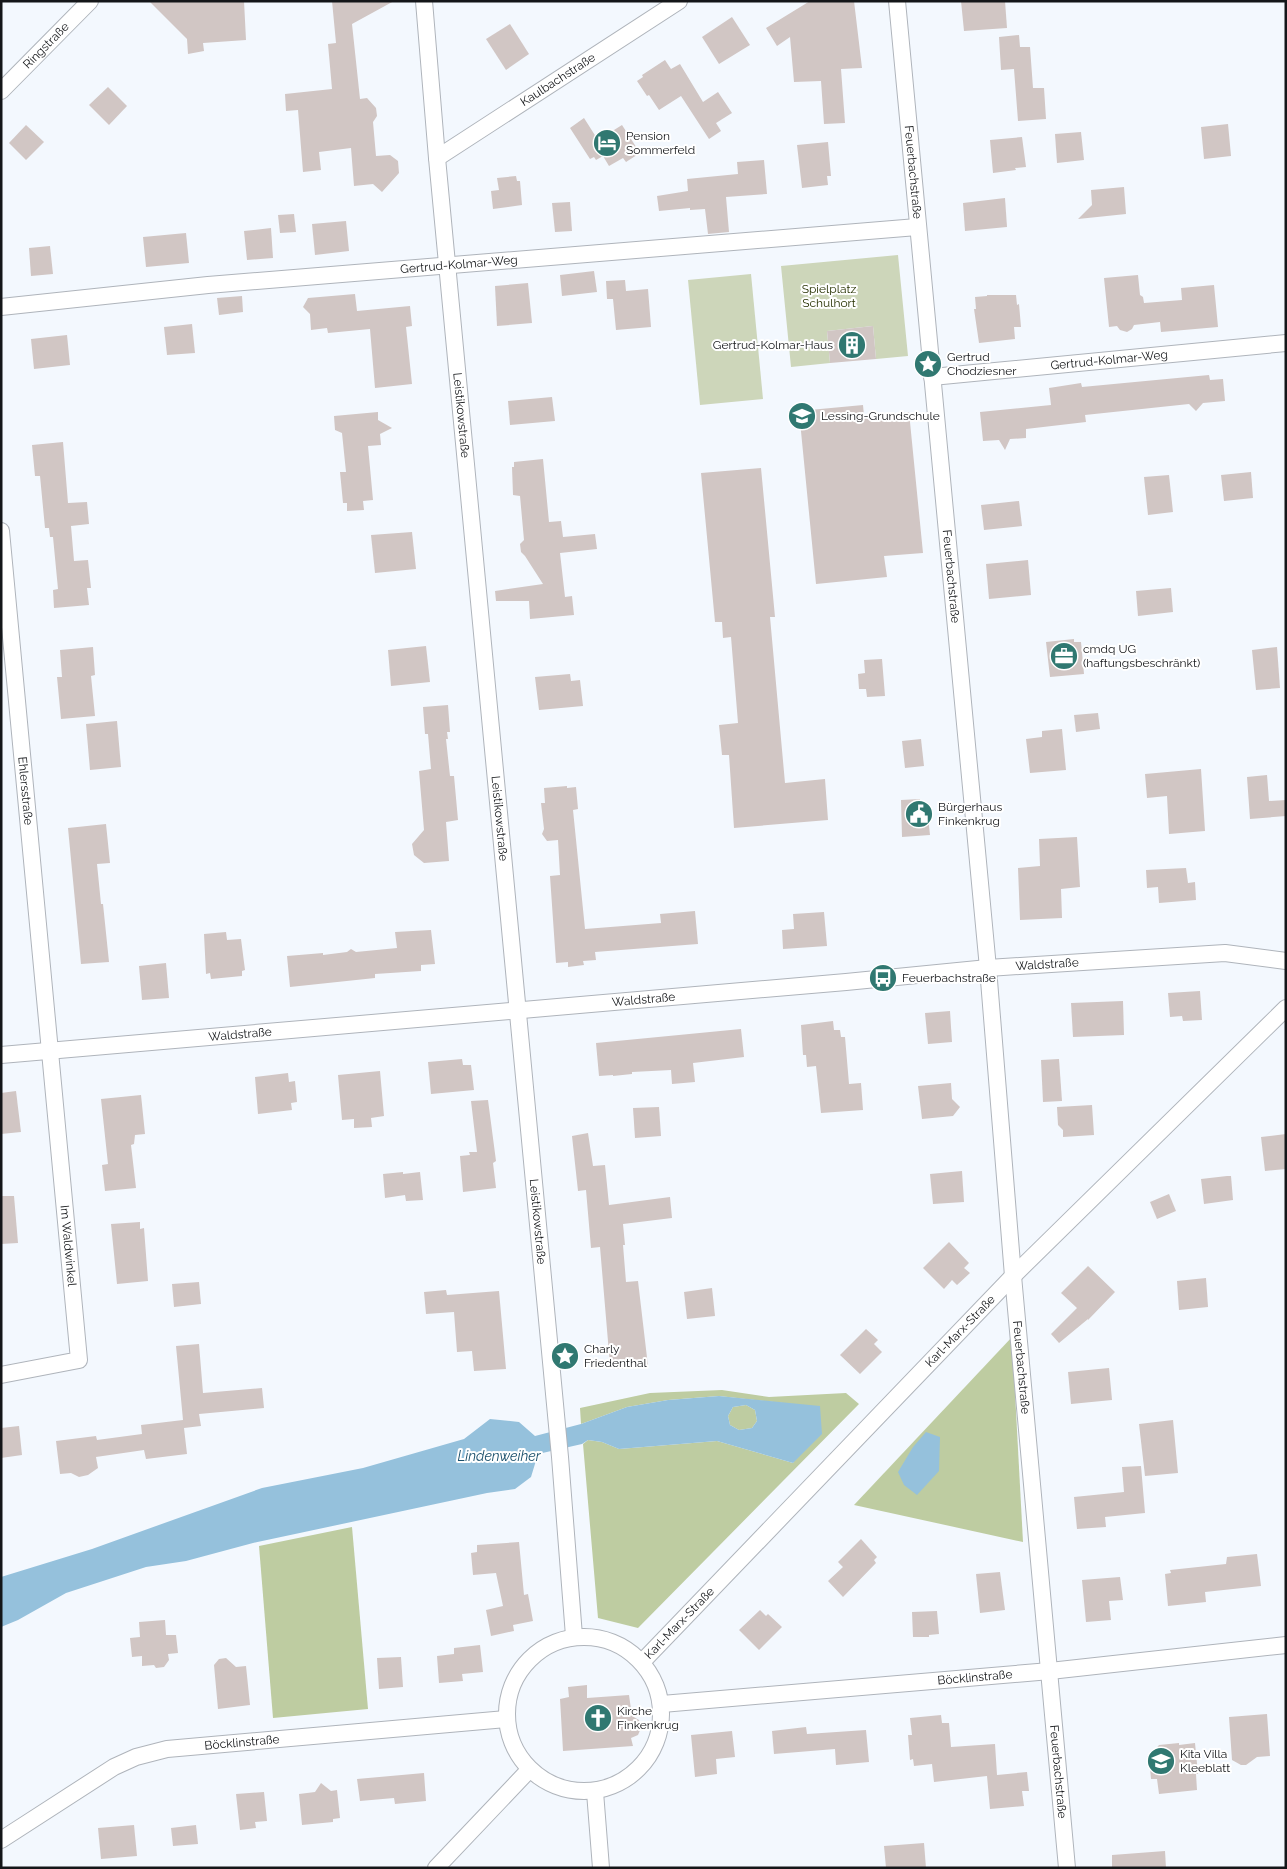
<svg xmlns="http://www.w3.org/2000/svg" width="1287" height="1869" font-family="Raleway,sans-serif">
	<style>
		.green { fill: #cdd6ba }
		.forest { fill: #becca1 }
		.water { fill: #95c1dc; fill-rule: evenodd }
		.building { fill: #d1c6c4 }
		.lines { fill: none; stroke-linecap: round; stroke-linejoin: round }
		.minor-casing { stroke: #afb4bb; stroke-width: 18 }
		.minor { stroke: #fff; stroke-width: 16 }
		.labels { text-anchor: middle; stroke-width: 4; stroke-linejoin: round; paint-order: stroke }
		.street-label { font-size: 12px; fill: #141619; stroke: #fff }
		.poi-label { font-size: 12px; fill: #141619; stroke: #fff; text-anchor: start }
		.park-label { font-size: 12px; fill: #263100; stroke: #fff }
		.water-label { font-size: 14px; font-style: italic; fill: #184e6a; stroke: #fff }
	</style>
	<rect width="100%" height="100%" fill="#f3f8fe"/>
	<g class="green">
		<path d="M898,255L908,356L876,359L873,326L827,331L830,363L791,367L781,266Z"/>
		<path d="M751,274L763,399L700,405L688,280Z"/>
	</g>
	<g class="forest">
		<path d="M1012,1337L1023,1542L854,1505Z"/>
		<path d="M722,1390L769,1397L846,1393L859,1404L638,1628L598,1618L583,1444L588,1440L602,1442L619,1449L717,1441L793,1463L820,1407L719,1396L668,1400L627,1407L581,1424L580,1408L650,1393Z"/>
		<path d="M746,1405L755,1410L757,1421L752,1428L739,1430L730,1425L728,1416L733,1407Z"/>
		<path d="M352,1527L368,1709L273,1718L259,1546Z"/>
	</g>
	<g class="water">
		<path d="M719,1396L820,1406L822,1434L793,1463L717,1441L619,1449L602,1442L588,1440L582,1444L538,1454L531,1477L515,1489L487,1493L253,1543L186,1561L146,1567L66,1593L18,1620L1,1627V1577L92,1549L262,1488L363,1468L464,1439L490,1419L519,1422L535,1436L581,1424L627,1407L668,1400ZM746,1405L755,1410L757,1421L752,1428L739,1430L730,1425L728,1416L733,1407Z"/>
		<path d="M926,1432L940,1437L939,1471L917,1495L904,1485L898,1472L913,1447Z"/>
	</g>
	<g class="building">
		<path d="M149,1H244L246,40L203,43L204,51L188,54L187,39Z"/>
		<path d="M332,1H394L352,24L360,99L367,98L376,108L377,116L373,122L376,156L390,155L398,161L399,173L382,192L373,184L354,186L351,148L319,152L321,170L303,172L298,110L286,111L285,94L332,89L328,44L336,43Z"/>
		<path d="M810,1H854L862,68L841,69L845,123L824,124L821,81L794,82L790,37L777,46L766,28Z"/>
		<path d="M961,1H1005L1007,28L964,31Z"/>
		<path d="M732,17L750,45L719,64L702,37Z"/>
		<path d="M510,24L529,54L506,70L486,39Z"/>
		<path d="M1019,35L1020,47H1030L1033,88H1044L1046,119L1018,121L1014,69L1001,70L999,37Z"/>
		<path d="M665,60L671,69L680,64L703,102L718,92L732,113L716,123L721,131L709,139L681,96L659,110L649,95L647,96L637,81L643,77L642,75Z"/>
		<path d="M108,87L127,106L109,125L89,105Z"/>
		<path d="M584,118L598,140L622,125L640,153L626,162L623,158L609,166L603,156L596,160L594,157L590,159L570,128Z"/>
		<path d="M1228,124L1231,156L1204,159L1201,127Z"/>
		<path d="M26,125L44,142L26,160L9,143Z"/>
		<path d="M1081,132L1084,160L1057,163L1055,134Z"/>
		<path d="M1022,137L1026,167L1015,168L1016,170L993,173L990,140Z"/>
		<path d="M828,142L831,176H827L828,185L802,188L797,145Z"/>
		<path d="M764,160L767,194L726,197L729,232L708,234L705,209L690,210V208L659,211L657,196L688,191L687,179L738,174L737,162Z"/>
		<path d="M516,176L517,181H520L522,205L493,209L491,191L499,190L497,178Z"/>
		<path d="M1124,187L1126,214L1078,219L1092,205L1091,190Z"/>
		<path d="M1005,198L1007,227L965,231L963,203Z"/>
		<path d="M570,202L572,231L555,232L552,203Z"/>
		<path d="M294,214L296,232L280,233L278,215Z"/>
		<path d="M346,221L349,251L315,255L312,224Z"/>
		<path d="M271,228L273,258L247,260L244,231Z"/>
		<path d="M186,233L189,263L146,267L143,237Z"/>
		<path d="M50,246L53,274L31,276L29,248Z"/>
		<path d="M594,271L597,292L562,296L560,275Z"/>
		<path d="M1138,275L1140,295L1143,297L1144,303L1182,300L1181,288L1214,285L1218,327L1161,332L1160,322L1134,325L1132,329L1127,332L1120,330L1117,326L1109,327L1104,278Z"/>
		<path d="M625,280L626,291L648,289L651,327L616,330L613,299H607L606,281Z"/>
		<path d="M528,283L532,323L497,326L495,286Z"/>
		<path d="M355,294L357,311L410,306L412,326L406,327L412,384L375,388L370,329L328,333L327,328L311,330L310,314L303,307L308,298Z"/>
		<path d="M987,295H1016L1017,305L1019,304L1021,327H1014L1015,339L979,343L974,309H976L975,297L987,296Z"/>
		<path d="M242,296L243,312L219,315L217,298Z"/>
		<path d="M192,324L195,353L167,355L164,327Z"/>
		<path d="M873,326L876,359L830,363L827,331Z"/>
		<path d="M67,335L70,365L34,369L31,339Z"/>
		<path d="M1209,375L1210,380L1223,379L1225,401L1203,403L1196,411L1189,404L1085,415L1086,422L1026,429V438L1010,439L1005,450L999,440L983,441L980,412L1051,405L1049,388L1081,383L1082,387Z"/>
		<path d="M552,397L555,421L510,425L508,401Z"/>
		<path d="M863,405L864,416L909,412L923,553L884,556L887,577L816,584L799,411Z"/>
		<path d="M378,412V420L392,428L380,434L381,445L368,446L373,500L363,501L364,510L347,511V503H343L340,472H346L342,433L335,430L334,416Z"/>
		<path d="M63,442L68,503L87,502L89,524L71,526L74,561L88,560L91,588H87L89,605L54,608L53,590L58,589L53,537H50L49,528H45L40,476H35L32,445Z"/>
		<path d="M543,459L549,522L561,521L563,537L595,534L597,549L560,553L565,597L572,596L574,615L530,619L529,601H496L495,591L543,584L525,556L521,552L520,544L524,540L520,496L513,495L512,467H514V462Z"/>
		<path d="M761,468L775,617H770L785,783L825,779L828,820L734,828L729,755H722L719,725L738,723L731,637L723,638L722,622H715L701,473Z"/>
		<path d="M1251,472L1253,498L1224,501L1221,475Z"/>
		<path d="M1169,475L1173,512L1148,515L1144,477Z"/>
		<path d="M1019,501L1022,526L984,530L981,505Z"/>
		<path d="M412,532L416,569L375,573L371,535Z"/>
		<path d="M1028,560L1031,595L989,599L986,564Z"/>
		<path d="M1171,588L1173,612L1138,616L1136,591Z"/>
		<path d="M1074,639V642H1081L1084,674L1050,677L1046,642Z"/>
		<path d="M426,646L430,682L391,686L388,650Z"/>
		<path d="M93,647L95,675L91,676L95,716L61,719L57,677H62L60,650Z"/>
		<path d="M1277,647L1280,688L1256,690L1252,650Z"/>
		<path d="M882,659L885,696L867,697L866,689H859L858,674L865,673L864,660Z"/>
		<path d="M570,674L571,681L580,680L583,706L539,710L535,677Z"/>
		<path d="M448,705L450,732H447L448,739H446L450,776H454L458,820L446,822L449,861L424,863L414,855L412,844L424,830L419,771L431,769L428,734H425L423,707Z"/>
		<path d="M1098,713L1100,729L1076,732L1074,715Z"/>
		<path d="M117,721L121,767L90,770L86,724Z"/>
		<path d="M1062,729L1066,770L1030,773L1026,739L1042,737V731Z"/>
		<path d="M921,739L924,766L905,768L902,741Z"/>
		<path d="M1201,769L1205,831L1169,834L1167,796L1147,798L1145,774Z"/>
		<path d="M1267,775L1269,801L1286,800V816L1250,819L1247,777Z"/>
		<path d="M567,786V788L576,787L578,809L573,810L585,929L661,923L660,914L695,911L698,944L595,952L596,960L583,961L584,965L568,967V962L556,963L550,876L560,875L558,840L547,841L542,834L544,829L541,803H545L544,788Z"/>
		<path d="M920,799L921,808L927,807L930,835L902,837L901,800Z"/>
		<path d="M106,824L110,863L97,864L101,904H103L109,962L81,964L68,828Z"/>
		<path d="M1077,837L1080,887L1061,889L1062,918L1020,920L1018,868L1040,866L1039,839Z"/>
		<path d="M1186,868L1188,883L1195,882L1196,900L1159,903L1158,887L1147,888L1146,870Z"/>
		<path d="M824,912L827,946L783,949L782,930L794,929L793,914Z"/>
		<path d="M431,930L435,964L421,965V971L375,974V978L290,987L287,956L323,953V955L347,952L351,949L356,952L397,948L395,932Z"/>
		<path d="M226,932L227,940L241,939L245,970L242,971V976L211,979L210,973L206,974L204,934Z"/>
		<path d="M166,963L169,998L142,1000L139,966Z"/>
		<path d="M1200,991L1202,1020L1183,1021L1182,1016L1170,1017L1168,993Z"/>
		<path d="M1123,1001L1124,1035L1073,1037L1071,1003Z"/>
		<path d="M950,1011L952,1042L928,1044L925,1013Z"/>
		<path d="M833,1021L834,1030H840L841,1037H845L849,1084L861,1083L863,1110L821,1113L816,1066L807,1067L806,1055H803L801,1025Z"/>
		<path d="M741,1029L744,1057L693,1063L695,1082L672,1084L671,1070L632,1072V1074L613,1076V1075L599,1076L596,1043Z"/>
		<path d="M462,1059L463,1065H471L474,1090L431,1094L428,1062Z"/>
		<path d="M1059,1059L1062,1101L1043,1102L1041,1060Z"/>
		<path d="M380,1071L384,1116L371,1118L372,1127L354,1128V1119L342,1120L338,1075Z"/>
		<path d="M288,1073L289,1082L295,1081L297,1102L291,1103L292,1110L258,1114L255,1077Z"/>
		<path d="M951,1083L952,1099L960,1107L953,1116L922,1119L918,1086Z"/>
		<path d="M16,1091L21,1132L1,1134V1093Z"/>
		<path d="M141,1095L145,1134L135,1135L134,1144L131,1145L136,1188L105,1191L102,1165L108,1164L101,1099Z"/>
		<path d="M488,1100L496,1161L493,1163L496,1188L463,1192L460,1156L470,1155L469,1152H477L471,1101Z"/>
		<path d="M1092,1105L1094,1135L1063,1137V1130L1058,1125L1057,1107Z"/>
		<path d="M659,1107L661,1136L635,1138L633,1108Z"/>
		<path d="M588,1133L593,1166L605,1165L609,1205L670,1197L672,1218L623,1224L625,1245H623L626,1282L638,1281L648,1366L615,1369L610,1365L600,1247L591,1248L586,1190L578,1191L572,1136Z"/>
		<path d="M1286,1134V1169L1265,1171L1261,1137Z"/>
		<path d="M962,1171L964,1202L933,1204L930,1174Z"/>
		<path d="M403,1172V1174L420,1172L423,1200L406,1201L405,1195L385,1198L383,1174Z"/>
		<path d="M1227,1176H1231L1233,1200L1204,1204L1201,1179Z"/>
		<path d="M1169,1194L1176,1211L1157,1219L1150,1202Z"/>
		<path d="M1,1196H14L18,1243L1,1244Z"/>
		<path d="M140,1222V1229L144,1228L148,1281L117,1284L111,1224Z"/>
		<path d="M949,1242L969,1263L964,1268L970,1273L957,1285L952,1280L944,1289L923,1268Z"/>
		<path d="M1088,1266L1115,1292L1088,1320V1319L1059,1343L1051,1334L1077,1308L1061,1293Z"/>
		<path d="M1206,1278L1208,1307L1179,1310L1177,1281Z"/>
		<path d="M199,1282L201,1304L174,1307L172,1284Z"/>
		<path d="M712,1288L715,1316L687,1319L684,1292Z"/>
		<path d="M446,1290L447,1295L499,1291L506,1369L474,1371L472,1351L457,1352L454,1312L426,1314L424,1292Z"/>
		<path d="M866,1329L878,1340L874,1344L882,1352L860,1374L840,1355Z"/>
		<path d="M199,1344L203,1393L262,1388L264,1408L199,1414L201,1426L184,1428L187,1454L146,1459L144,1450L96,1457L98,1468L88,1475L79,1477L71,1473L60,1474L56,1441L96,1436L97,1440L142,1434L141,1425L183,1420L176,1346Z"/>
		<path d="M1109,1368L1112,1400L1071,1404L1068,1372Z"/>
		<path d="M1173,1420L1178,1473L1145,1476L1139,1424Z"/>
		<path d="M19,1426L22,1455L1,1458V1428Z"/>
		<path d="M1141,1466L1145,1513L1105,1517L1106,1527L1077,1529L1074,1497L1124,1492L1122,1467Z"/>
		<path d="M861,1539L877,1557L874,1560L876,1563L843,1597L828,1581L843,1567L838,1562Z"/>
		<path d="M519,1542L524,1595L528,1594L533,1621L513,1625L514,1631L491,1636L486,1610L503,1606L496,1573L473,1575L471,1553L477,1552V1545Z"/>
		<path d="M1257,1554L1261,1586L1205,1592L1206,1602L1168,1606L1165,1574L1171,1573L1170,1570L1226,1564L1227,1557Z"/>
		<path d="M1000,1572L1005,1610L980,1613L976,1574Z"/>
		<path d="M1120,1577L1123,1600L1109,1601L1111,1620L1086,1622L1082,1580Z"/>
		<path d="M760,1610L766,1616L768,1614L782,1627L759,1650L739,1630Z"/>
		<path d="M937,1611L939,1634L929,1635V1637H913L912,1612Z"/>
		<path d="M165,1620L166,1635H176L178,1653L168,1654L169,1660L164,1667L156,1668L154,1665L142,1666V1656L132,1657L130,1638L140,1637L139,1622Z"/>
		<path d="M480,1645L483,1672L462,1674L463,1681L439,1683L437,1656L454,1654V1648Z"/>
		<path d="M401,1657L403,1687L379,1689L377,1658Z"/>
		<path d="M226,1658L236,1667L246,1666L250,1705L218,1709L214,1665L219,1659Z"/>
		<path d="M587,1685V1698L629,1695L632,1716L639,1720L641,1728L638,1735L631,1738L633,1746L563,1751L560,1699L569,1697L568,1687Z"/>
		<path d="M1267,1714L1270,1756L1257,1757L1246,1765H1241L1232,1760L1229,1717Z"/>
		<path d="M941,1715L942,1723H949L951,1747L995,1744L997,1775L1027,1772L1029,1791H1022L1024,1806L990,1809L987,1776L934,1782L932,1764L914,1766L913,1759L910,1760L908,1735H912L910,1718Z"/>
		<path d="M806,1727L807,1734L866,1730L869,1762L836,1765L835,1749L774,1754L772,1731Z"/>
		<path d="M732,1731L735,1757L716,1759L717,1774L695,1777L691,1735Z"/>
		<path d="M1179,1743V1745L1195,1743L1198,1774H1196L1197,1790L1159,1794L1157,1779H1151L1149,1758L1159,1745Z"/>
		<path d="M424,1773L426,1801L395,1804L394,1798L360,1801L357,1779Z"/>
		<path d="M321,1783L331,1791L337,1790L340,1818L333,1819V1822L302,1825L299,1794L315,1792Z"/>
		<path d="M264,1792L267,1821L255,1822L256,1828L240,1830L236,1794Z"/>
		<path d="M134,1825L137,1856L101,1859L98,1828Z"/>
		<path d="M196,1825L198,1844L173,1846L171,1828Z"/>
		<path d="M924,1843L926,1868H886L884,1846Z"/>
		<path d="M1165,1851L1166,1868H1112V1855Z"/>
	</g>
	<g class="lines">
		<defs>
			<g id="minor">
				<path id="s1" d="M424,1L437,158L560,1457L574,1636"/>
				<path id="s2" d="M897,1L988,968L1013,1276L1067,1868"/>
				<path id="s3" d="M1,91L90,1"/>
				<path id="s4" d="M437,158L679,1"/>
				<path id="s5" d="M1,307L208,285L917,227"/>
				<path id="s6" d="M932,377L1286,343"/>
				<path id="s7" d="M1,531L79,1360L1,1375"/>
				<path id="s8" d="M1,1055L846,982L988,968L1225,953L1286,961"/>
				<circle cx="584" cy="1714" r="77"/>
				<path id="s9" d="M642,1662L1013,1276L1286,1008"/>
				<path id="s10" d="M662,1704L1050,1671L1286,1645"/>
				<path d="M595,1792L601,1868"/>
				<path id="s11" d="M1,1840L114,1767L136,1757L167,1749L506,1719"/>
				<path d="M436,1868L529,1770"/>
			</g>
		</defs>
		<use href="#minor" class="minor-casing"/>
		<use href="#minor" class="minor"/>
	</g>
	<defs>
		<symbol id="hotel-disc" viewBox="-11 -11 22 22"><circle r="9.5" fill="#307871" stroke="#fff"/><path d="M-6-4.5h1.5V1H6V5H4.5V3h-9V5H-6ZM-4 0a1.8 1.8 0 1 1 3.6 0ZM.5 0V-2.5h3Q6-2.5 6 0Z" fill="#fff"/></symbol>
		<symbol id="building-disc" viewBox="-11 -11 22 22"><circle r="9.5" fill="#307871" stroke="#fff"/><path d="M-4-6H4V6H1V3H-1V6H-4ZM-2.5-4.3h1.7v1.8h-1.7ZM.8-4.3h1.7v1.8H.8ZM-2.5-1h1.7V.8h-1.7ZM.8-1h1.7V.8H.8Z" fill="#fff"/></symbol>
		<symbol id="sight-disc" viewBox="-11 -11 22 22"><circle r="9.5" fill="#307871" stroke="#fff"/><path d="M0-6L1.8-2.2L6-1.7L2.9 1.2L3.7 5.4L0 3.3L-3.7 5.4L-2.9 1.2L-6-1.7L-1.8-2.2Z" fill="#fff"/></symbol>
		<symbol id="school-disc" viewBox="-11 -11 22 22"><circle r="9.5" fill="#307871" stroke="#fff"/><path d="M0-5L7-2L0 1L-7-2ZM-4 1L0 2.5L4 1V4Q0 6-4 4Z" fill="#fff"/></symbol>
		<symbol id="office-disc" viewBox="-11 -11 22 22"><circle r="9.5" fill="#307871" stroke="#fff"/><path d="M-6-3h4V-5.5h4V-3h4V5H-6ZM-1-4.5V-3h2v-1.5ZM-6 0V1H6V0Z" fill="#fff"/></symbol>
		<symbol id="civic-disc" viewBox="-11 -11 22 22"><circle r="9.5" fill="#307871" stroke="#fff"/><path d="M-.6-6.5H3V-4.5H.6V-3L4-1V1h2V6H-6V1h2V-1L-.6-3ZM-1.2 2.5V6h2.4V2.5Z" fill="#fff"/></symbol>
		<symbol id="bus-disc" viewBox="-11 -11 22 22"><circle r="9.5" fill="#307871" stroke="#fff"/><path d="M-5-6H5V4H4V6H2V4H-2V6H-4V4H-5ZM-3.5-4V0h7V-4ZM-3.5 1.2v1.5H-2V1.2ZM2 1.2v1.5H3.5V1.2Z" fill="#fff"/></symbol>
		<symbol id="church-disc" viewBox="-11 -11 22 22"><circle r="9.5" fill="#307871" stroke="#fff"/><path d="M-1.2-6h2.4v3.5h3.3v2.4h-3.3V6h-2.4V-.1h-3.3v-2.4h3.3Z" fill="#fff"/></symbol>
	</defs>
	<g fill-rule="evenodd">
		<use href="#hotel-disc" x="591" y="127" width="32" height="32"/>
		<use href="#building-disc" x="836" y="329" width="32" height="32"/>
		<use href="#sight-disc" x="912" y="348" width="32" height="32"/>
		<use href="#school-disc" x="786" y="400" width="32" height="32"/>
		<use href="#office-disc" x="1048" y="640" width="32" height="32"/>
		<use href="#civic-disc" x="903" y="798" width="32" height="32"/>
		<use href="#bus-disc" x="867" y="962" width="32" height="32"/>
		<use href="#sight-disc" x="549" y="1340" width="32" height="32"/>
		<use href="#church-disc" x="582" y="1702" width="32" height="32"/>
		<use href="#school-disc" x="1145" y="1745" width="32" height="32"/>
	</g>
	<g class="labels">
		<g class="street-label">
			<text dy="4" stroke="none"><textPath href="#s3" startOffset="64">Ringstraße</textPath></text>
			<text dy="4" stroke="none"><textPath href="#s4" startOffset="144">Kaulbachstraße</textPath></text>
			<text dy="4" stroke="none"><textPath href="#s2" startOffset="172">Feuerbachstraße</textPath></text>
			<text dy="4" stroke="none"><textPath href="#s5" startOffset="460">Gertrud-Kolmar-Weg</textPath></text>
			<text dy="4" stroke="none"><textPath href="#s6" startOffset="178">Gertrud-Kolmar-Weg</textPath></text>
			<text dy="4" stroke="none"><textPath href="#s1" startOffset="416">Leistikowstraße</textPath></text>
			<text dy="4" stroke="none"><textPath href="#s2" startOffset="578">Feuerbachstraße</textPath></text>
			<text dy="4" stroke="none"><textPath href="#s7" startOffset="261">Ehlersstraße</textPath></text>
			<text dy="4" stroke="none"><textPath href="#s1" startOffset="821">Leistikowstraße</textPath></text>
			<text dy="4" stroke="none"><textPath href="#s8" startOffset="1050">Waldstraße</textPath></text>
			<text dy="4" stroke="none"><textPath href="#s8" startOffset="645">Waldstraße</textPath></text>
			<text dy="4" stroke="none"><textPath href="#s8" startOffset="240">Waldstraße</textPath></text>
			<text dy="4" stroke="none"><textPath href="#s1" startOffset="1226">Leistikowstraße</textPath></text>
			<text dy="4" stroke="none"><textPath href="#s7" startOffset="718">Im Waldwinkel</textPath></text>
			<text dy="4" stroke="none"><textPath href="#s9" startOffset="459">Karl-Marx-Straße</textPath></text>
			<text dy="4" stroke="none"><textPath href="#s2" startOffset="1372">Feuerbachstraße</textPath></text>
			<text dy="4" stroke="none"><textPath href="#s9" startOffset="54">Karl-Marx-Straße</textPath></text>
			<text dy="4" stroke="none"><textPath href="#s10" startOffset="314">Böcklinstraße</textPath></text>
			<text dy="4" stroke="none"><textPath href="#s11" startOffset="266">Böcklinstraße</textPath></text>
			<text dy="4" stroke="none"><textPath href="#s2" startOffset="1778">Feuerbachstraße</textPath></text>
		</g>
		<g class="poi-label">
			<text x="626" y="140">Pension<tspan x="626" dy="14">Sommerfeld</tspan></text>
			<text x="833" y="349" text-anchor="end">Gertrud-Kolmar-Haus</text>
			<text x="947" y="361">Gertrud<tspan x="947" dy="14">Chodziesner</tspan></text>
			<text x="821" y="420">Lessing-Grundschule</text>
			<text x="1083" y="653">cmdq UG<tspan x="1083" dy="14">(haftungsbeschränkt)</tspan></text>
			<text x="938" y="811">Bürgerhaus<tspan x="938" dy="14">Finkenkrug</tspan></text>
			<text x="902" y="982">Feuerbachstraße</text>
			<text x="584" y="1353">Charly<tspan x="584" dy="14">Friedenthal</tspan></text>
			<text x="617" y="1715">Kirche<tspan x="617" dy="14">Finkenkrug</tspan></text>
			<text x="1180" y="1758">Kita Villa<tspan x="1180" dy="14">Kleeblatt</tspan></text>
		</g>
		<g class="park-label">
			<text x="829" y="293">Spielplatz<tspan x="829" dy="14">Schulhort</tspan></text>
		</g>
		<g class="water-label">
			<text x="499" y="1461">Lindenweiher</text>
		</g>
	</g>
	<rect width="1287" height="1869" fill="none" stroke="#141619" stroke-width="5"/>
</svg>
